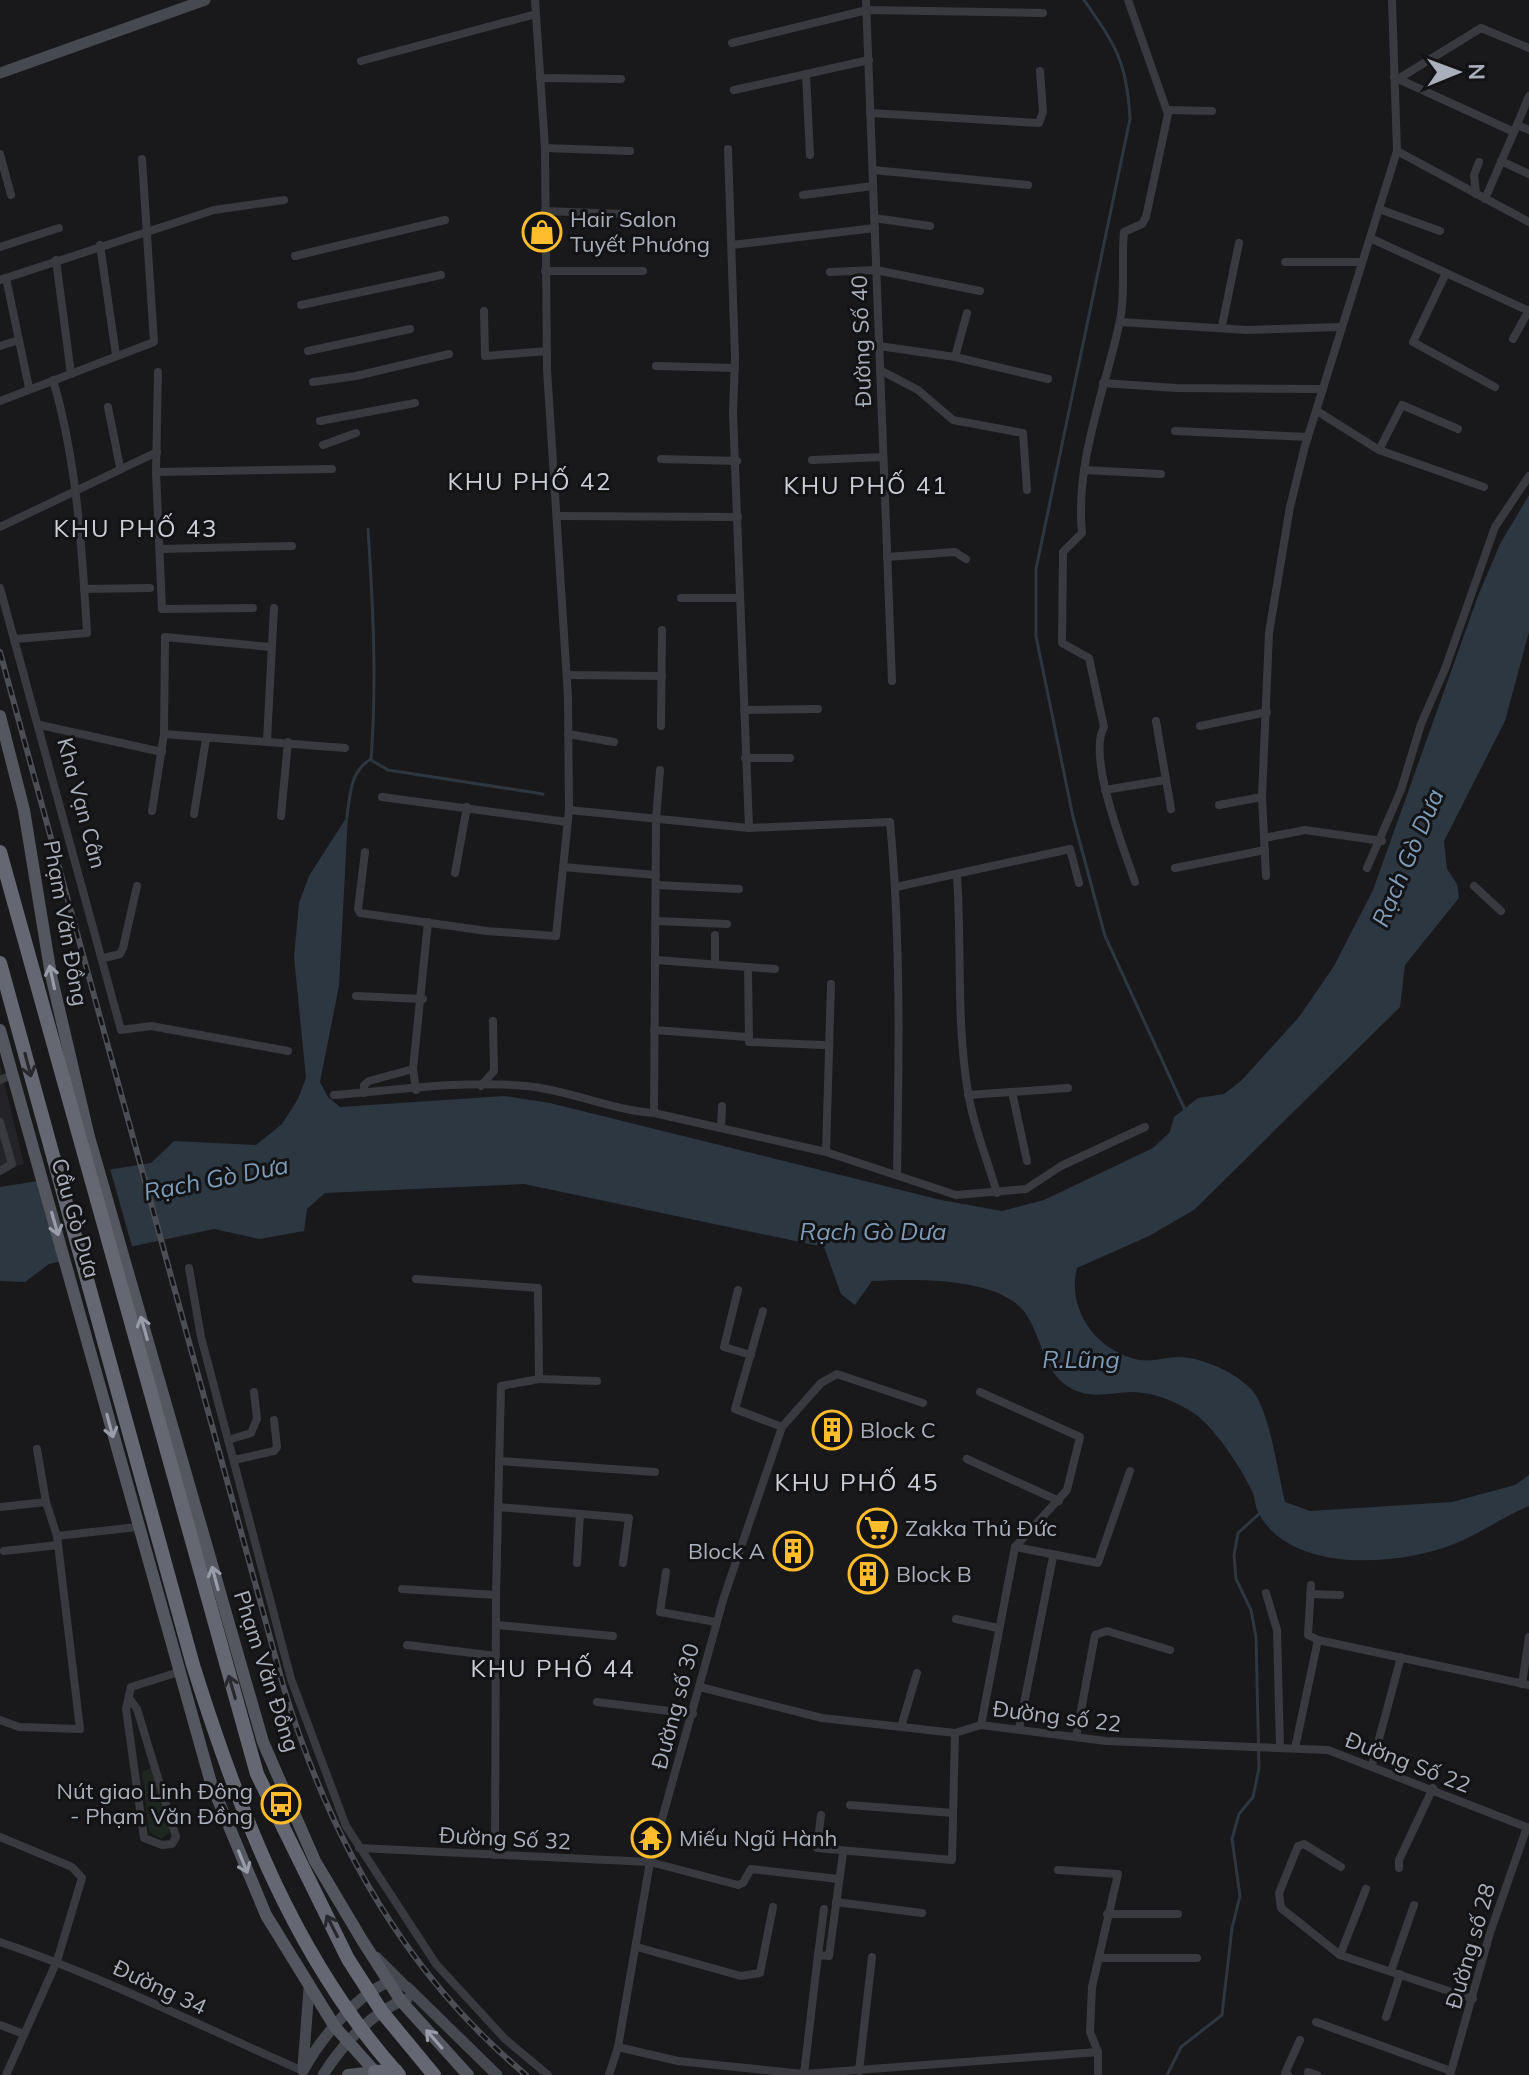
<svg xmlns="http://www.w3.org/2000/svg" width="1529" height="2075" font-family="Mulish,sans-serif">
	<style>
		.built { fill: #242428 }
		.green { fill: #1e271f }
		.water { fill: #2d3741 }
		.pier { fill: #19181b }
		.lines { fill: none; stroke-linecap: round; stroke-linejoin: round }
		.stream { stroke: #2d3741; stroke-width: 3 }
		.street { stroke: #393a40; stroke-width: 8 }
		.secondary { stroke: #474951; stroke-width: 11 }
		.primary { stroke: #555760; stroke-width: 12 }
		.highway { stroke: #656872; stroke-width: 14 }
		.rail-casing { stroke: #4c4e56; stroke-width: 6 }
		.rail { stroke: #131316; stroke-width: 3; stroke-dasharray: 9; stroke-linecap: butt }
		.oneway { stroke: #999daa }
		.oneway2 { stroke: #28282d }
		.labels { text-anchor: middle; stroke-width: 6; stroke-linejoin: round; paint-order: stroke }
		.poi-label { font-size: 22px; fill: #aaafbc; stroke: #131316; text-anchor: start }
		.street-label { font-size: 22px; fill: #aaafbc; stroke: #131316 }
		.neighbourhood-label { font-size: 24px; letter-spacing: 2px; fill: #cbced7; stroke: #131316 }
		.water-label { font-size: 24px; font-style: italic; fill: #7e9cb9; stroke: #131316 }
	</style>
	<rect width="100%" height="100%" fill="#19181b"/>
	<path class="built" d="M0,1065L24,1164L0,1170Z"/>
	<path class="green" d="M151,1768L169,1826V1833L161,1839L149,1831L142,1772Z"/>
	<path class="water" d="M1529,495V632L1505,721L1444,841L1447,869L1457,884L1459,898L1405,965L1400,1007L1194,1210L1149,1236L1077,1268C1067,1307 1093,1347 1132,1358C1149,1364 1163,1357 1180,1357C1204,1358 1236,1373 1252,1390C1270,1411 1278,1474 1285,1502L1310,1511L1452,1502L1515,1485L1529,1475V1506C1503,1517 1479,1534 1454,1544C1399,1566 1292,1574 1259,1514C1255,1507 1255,1498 1252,1491C1242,1469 1214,1427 1195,1414C1177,1402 1154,1392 1132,1392C1106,1393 1086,1401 1063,1383C1044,1367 1040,1335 1026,1314C1000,1276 913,1279 872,1281L855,1305L841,1294L824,1247L524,1184L325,1193L307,1209L304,1231L260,1239L214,1229L49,1264L25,1282L0,1281V1187L151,1163L174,1141L256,1145L282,1124L298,1099L306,1078L294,957L299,903L309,876L348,815L339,986L320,1082L328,1097L340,1107L504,1096L550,1103L941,1200L1002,1211L1044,1200L1153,1148L1170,1132L1174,1117L1198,1098L1224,1094L1241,1081L1299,1017L1334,966L1373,890L1478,596L1500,544Z"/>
	<path class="pier" d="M109,1165L133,1250L61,1265L36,1177Z"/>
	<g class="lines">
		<g class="stream">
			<path d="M1084,0C1116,46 1127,62 1130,119L1036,569V636L1073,817L1105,936L1185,1110"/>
			<path d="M371,760L388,770L543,794"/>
			<path d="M347,817C350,795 350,771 371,759C377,682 373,606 368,529"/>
			<path d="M1167,2075L1181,2047L1222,2015L1232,1928L1240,1896L1232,1839L1239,1814L1253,1797L1259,1768L1256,1637L1251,1610L1236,1579L1234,1555L1238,1533L1260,1513"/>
		</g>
		<g class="street">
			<path d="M866,0L892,681"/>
			<path d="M1128,0L1168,114L1146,217L1142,224L1124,232C1121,262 1126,295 1119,325C1104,393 1075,463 1082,533L1063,552L1062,643L1089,658L1104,727C1087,757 1124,849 1135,882"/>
			<path d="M732,43L867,10L1043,13"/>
			<path d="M361,61L536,14"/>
			<path d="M806,74L810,155"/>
			<path d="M1394,77L1514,132L1529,96"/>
			<path d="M540,78L621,79"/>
			<path d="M1398,79L1481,28L1529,48"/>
			<path d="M734,90L869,60"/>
			<path d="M1167,110L1212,111"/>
			<path d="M870,113L1039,123L1043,112L1040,71"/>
			<path d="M1517,125L1529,130"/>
			<path d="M545,148L630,151"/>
			<path d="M728,149L735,358L733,413L749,828"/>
			<path d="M1397,151L1529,222"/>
			<path d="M0,154L11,195"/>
			<path d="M1501,161L1529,174"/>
			<path d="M873,170L1028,185"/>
			<path d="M1476,194L1474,175L1479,162"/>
			<path d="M803,195L873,186"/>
			<path d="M1485,199L1514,132"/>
			<path d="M1379,209L1440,231"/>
			<path d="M545,211L622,214"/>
			<path d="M874,218L930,226"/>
			<path d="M1370,238L1529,311"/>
			<path d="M100,245L116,355"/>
			<path d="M732,245L875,228"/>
			<path d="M0,247L59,228"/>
			<path d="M295,256L445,220"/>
			<path d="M56,260L71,374"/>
			<path d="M1285,262H1362"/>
			<path d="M545,271H643"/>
			<path d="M830,272L876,270L980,291"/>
			<path d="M1446,273L1413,342L1495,387"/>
			<path d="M6,278L29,388"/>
			<path d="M0,280L214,210L284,200"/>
			<path d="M301,305L441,275"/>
			<path d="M484,311L485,356L547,351"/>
			<path d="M1120,322L1247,330L1340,327"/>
			<path d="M1222,326L1239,243"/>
			<path d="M1513,339L1529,310"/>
			<path d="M0,346L19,340"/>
			<path d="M879,346L955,357L1048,379"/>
			<path d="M308,351L410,329"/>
			<path d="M955,357L967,313"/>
			<path d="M656,366L735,368"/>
			<path d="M880,370L918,390L953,420L1023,433L1027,490"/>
			<path d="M158,372L156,472L162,609L253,608"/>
			<path d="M313,382L356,376L449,354"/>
			<path d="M1103,383L1176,388L1323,389"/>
			<path d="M0,401L154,342L142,159"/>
			<path d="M108,407L120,467"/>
			<path d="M1317,411L1379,450L1484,487"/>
			<path d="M320,421L415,403"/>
			<path d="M1175,431L1308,437"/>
			<path d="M323,445L356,433"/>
			<path d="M1379,450L1402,405L1458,429"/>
			<path d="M661,459L737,461"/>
			<path d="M812,460L883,457"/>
			<path d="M1084,470L1161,474"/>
			<path d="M156,472L332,469"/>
			<path d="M557,516L738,517"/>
			<path d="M0,527L157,452"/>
			<path d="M161,549L292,546"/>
			<path d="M887,557L955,552L966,559"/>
			<path d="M0,588L121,1030L151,1026L288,1051"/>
			<path d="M84,589L150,588"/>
			<path d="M681,598H740"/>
			<path d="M16,639L87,633C82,549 77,461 53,380"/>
			<path d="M567,675L662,676"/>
			<path d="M744,710L818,709"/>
			<path d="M1156,721L1171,809"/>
			<path d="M40,725L162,752"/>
			<path d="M661,726L662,630"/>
			<path d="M1200,726L1267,712"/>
			<path d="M164,734L345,748"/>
			<path d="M568,734L614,742"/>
			<path d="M267,740L274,608"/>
			<path d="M745,758H790"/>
			<path d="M1105,790L1165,780"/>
			<path d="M382,797L567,822"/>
			<path d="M1219,805L1262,797"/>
			<path d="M569,810L749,828L890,822C901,939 899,1057 897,1174"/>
			<path d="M152,811L164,734L165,637L271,647"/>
			<path d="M194,814L206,739"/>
			<path d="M281,816L288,742"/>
			<path d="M1264,838L1305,830L1382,841"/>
			<path d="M365,852L358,909L360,913L487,931L556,936L569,810L568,697L547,369L545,148L535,0"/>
			<path d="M563,867L656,875"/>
			<path d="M1175,868L1265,850"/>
			<path d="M1367,868L1401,790L1421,724L1445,669L1495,527L1529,476"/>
			<path d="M455,873L467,807"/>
			<path d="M957,876C962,948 956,1022 968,1092C973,1126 988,1161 997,1193"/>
			<path d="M1266,876L1262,797L1269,633L1290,507L1305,446L1397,151L1392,0"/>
			<path d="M656,885L739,889"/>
			<path d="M1474,886L1501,911"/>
			<path d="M896,887L1070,849L1079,883"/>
			<path d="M657,921L727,924"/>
			<path d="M715,935V964"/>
			<path d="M104,958L120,954L123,948L137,886"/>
			<path d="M656,960L775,969"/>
			<path d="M748,968L749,1042L823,1045"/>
			<path d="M356,996L423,999"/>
			<path d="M654,1030L748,1037"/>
			<path d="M0,1080L12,1075"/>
			<path d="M481,1086L494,1071L493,1021"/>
			<path d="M416,1090L413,1069L428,922"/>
			<path d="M1012,1092L1027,1161"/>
			<path d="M364,1093V1085L369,1081L413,1069"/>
			<path d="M334,1095C396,1090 464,1080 526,1086C570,1090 610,1110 654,1113L826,1152L956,1195L1026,1189L1061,1166L1145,1127"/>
			<path d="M968,1095L1068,1088"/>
			<path d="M654,1113L656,819L660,770"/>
			<path d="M0,1122L12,1164L0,1171"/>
			<path d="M721,1128L722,1106"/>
			<path d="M826,1152L831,984"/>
			<path d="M189,1268L201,1337L291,1679L346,1826L436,1964L505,2039L548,2075"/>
			<path d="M416,1279L538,1288L539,1379L501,1386L496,1595L495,1855"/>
			<path d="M738,1290L724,1347L751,1355"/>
			<path d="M763,1311L735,1409L782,1427"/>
			<path d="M539,1379L597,1381"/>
			<path d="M980,1392L1080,1437L1067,1490L1015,1547L981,1725"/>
			<path d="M228,1440L251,1433L257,1419L254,1392"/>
			<path d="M37,1449L46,1502"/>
			<path d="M967,1459L1059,1501"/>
			<path d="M234,1460L274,1451L277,1447L274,1420"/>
			<path d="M499,1461L655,1472"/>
			<path d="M0,1507L46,1502L57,1536L137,1527"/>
			<path d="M498,1507L629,1518L623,1563"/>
			<path d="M1015,1547L1098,1563L1130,1471"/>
			<path d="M4,1551L58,1545"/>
			<path d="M577,1563L580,1514"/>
			<path d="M666,1572L660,1612L716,1622"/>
			<path d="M1311,1585L1308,1635L1318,1640L1529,1685"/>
			<path d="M402,1589L496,1595"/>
			<path d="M1266,1593L1277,1630L1280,1747"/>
			<path d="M1310,1594L1340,1595"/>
			<path d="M956,1619L998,1628"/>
			<path d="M497,1625L613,1636"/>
			<path d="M407,1645L496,1656"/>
			<path d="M1522,1684L1529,1637"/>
			<path d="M700,1687L822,1718L955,1733L981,1725L1106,1741L1328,1750L1529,1828"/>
			<path d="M129,1698L137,1709L176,1837L172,1844L162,1845L144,1838L126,1709L131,1687L179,1672"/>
			<path d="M597,1702L693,1714"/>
			<path d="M0,1720L19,1727L80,1729L57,1536"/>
			<path d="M901,1727L917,1673"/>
			<path d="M1019,1729L1053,1557"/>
			<path d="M1076,1737L1095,1635L1107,1631L1170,1650"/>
			<path d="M1295,1748L1318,1640"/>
			<path d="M1372,1765L1401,1657"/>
			<path d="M850,1805L953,1813"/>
			<path d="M821,1815L817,1848L952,1860L955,1733"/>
			<path d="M0,1837L72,1867L82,1878L57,1961L6,2075"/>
			<path d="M359,1848L650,1862L738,1885L743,1883L751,1869L838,1879"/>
			<path d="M1341,1867L1304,1844L1298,1846L1279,1893L1281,1908L1340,1955L1473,1999"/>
			<path d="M1399,1868V1860L1433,1788"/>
			<path d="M1058,1870L1118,1874L1092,1987L1090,2032L1098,2052V2075"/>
			<path d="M836,1902L922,1913"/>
			<path d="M1107,1914H1178"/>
			<path d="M0,1942C104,1977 202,2027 303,2071"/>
			<path d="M637,1947L741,1976L760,1973L773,1907"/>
			<path d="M818,1955L824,1909"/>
			<path d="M1340,1955L1366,1889"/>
			<path d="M1100,1958H1197"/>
			<path d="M1391,1971L1414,1905"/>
			<path d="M1386,2017L1400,1974"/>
			<path d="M1316,2022L1451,2071"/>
			<path d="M0,2025L24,2034"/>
			<path d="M618,2047L678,2061L804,2074L1098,2052"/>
			<path d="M859,2071L872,1957"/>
			<path d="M1308,2072L1317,2075"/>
			<path d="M804,2074L818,1955L829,1956L843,1853"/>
			<path d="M609,2075L618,2047L650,1862L724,1597L782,1427L821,1383L837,1374L923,1403"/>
			<path d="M1288,2075L1285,2073L1300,2040"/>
			<path d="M1450,2075L1490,1933L1527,1827"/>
		</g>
		<g class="secondary">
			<path d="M0,73L205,0"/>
			<path d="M376,1957L403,1984"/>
			<path d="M303,2067L309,1989"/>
			<path d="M303,2071C319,2041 359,1990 393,1981L407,1987L497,2075"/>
			<path d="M323,2075C342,2045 372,2011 407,1999"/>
		</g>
		<g class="primary">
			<path d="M0,716L24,810L51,975L89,1137L263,1742L315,1861L362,1940L401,2001L468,2075"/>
			<path d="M0,1030L211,1783L266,1915L335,2027L378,2075"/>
			<path d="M348,2075L375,2072"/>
		</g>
		<g class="highway">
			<path d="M0,852L257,1774L348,1959L382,2012L434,2075"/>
			<path d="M0,963L193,1665C239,1812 295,1959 399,2075"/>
			<path d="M375,2072L396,2071"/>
		</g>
		<defs>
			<path id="rail" d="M0,652L283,1685C328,1835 404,1973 526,2075"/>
		</defs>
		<use href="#rail" class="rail-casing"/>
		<use href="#rail" class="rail"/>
	</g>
	<defs><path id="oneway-shaft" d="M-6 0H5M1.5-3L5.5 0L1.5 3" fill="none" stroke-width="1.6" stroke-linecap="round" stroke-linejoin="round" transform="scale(2)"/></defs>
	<g class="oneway">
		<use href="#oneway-shaft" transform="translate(52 977) rotate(-102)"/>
		<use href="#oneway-shaft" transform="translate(55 1224) rotate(74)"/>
		<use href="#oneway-shaft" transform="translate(144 1328) rotate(-106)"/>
		<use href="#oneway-shaft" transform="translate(110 1426) rotate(75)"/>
		<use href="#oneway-shaft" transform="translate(215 1578) rotate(-105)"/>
		<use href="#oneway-shaft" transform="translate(243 1862) rotate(68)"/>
		<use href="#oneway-shaft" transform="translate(434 2039) rotate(-131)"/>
	</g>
	<g class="oneway2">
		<use href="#oneway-shaft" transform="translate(28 1065) rotate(75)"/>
		<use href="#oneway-shaft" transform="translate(232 1687) rotate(-106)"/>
		<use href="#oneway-shaft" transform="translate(332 1926) rotate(-117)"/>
	</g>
	<defs>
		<symbol id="shop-ring" viewBox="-11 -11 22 22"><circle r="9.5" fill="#131316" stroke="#ffbd2d" stroke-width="1.5"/><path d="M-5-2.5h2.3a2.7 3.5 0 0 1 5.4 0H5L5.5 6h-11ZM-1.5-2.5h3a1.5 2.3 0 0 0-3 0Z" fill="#ffbd2d"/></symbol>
		<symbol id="building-ring" viewBox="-11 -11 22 22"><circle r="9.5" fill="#131316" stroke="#ffbd2d" stroke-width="1.5"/><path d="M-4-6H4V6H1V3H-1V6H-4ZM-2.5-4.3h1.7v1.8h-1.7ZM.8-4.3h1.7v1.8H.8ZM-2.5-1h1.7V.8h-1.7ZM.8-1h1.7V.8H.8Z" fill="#ffbd2d"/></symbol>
		<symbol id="supermarket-ring" viewBox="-11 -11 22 22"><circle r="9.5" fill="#131316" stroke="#ffbd2d" stroke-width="1.5"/><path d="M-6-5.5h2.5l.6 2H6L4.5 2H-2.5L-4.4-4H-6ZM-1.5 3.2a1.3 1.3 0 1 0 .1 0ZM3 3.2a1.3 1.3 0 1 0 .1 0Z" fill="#ffbd2d"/></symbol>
		<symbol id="bus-ring" viewBox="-11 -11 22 22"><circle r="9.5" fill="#131316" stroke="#ffbd2d" stroke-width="1.5"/><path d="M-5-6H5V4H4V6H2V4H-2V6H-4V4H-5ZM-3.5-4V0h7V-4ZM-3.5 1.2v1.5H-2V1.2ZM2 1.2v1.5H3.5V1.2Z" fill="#ffbd2d"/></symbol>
		<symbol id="temple-ring" viewBox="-11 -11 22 22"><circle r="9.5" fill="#131316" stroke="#ffbd2d" stroke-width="1.5"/><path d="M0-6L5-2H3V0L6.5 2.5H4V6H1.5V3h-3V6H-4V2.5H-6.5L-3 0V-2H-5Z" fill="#ffbd2d"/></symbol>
	</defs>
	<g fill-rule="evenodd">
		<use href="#shop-ring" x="520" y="210" width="44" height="44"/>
		<use href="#building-ring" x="810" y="1408" width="44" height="44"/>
		<use href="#supermarket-ring" x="855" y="1506" width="44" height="44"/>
		<use href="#building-ring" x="771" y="1529" width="44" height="44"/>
		<use href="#building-ring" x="846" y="1552" width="44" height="44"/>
		<use href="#bus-ring" x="259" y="1782" width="44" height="44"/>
		<use href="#temple-ring" x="629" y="1816" width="44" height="44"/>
	</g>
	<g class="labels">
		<g class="poi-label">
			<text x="570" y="227">Hair Salon<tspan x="570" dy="25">Tuyết Phương</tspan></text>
			<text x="860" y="1438">Block C</text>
			<text x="905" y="1536">Zakka Thủ Đức</text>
			<text x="765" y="1559" text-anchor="end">Block A</text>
			<text x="896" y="1582">Block B</text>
			<text x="253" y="1799" text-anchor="end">Nút giao Linh Đông<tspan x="253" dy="25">- Phạm Văn Đồng</tspan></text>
			<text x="679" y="1846">Miếu Ngũ Hành</text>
		</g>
		<g class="street-label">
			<text transform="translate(861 341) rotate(-92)" y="8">Đường Số 40</text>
			<text transform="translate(82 803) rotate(75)" y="8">Kha Vạn Cân</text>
			<text transform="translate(66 923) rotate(80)" y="8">Phạm Văn Đồng</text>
			<text transform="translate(76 1218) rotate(74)" y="8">Cầu Gò Dưa</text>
			<text transform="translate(267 1671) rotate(72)" y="8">Phạm Văn Đồng</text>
			<text transform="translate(675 1706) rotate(-75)" y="8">Đường số 30</text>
			<text transform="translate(1057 1716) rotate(7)" y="8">Đường số 22</text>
			<text transform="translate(1408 1762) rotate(21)" y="8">Đường Số 22</text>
			<text transform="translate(505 1838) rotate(3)" y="8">Đường Số 32</text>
			<text transform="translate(1470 1946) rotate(-74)" y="8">Đường số 28</text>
			<text transform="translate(160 1987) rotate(25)" y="8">Đường 34</text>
		</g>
		<g class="neighbourhood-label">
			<text x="530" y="490">KHU PHỐ 42</text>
			<text x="866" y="494">KHU PHỐ 41</text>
			<text x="136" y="537">KHU PHỐ 43</text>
			<text x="857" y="1491">KHU PHỐ 45</text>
			<text x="553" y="1677">KHU PHỐ 44</text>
		</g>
		<g class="water-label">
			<text transform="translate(1408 858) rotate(-67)" y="8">Rạch Gò Dưa</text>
			<text transform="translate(216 1179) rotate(-11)" y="8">Rạch Gò Dưa</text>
			<text x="873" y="1240">Rạch Gò Dưa</text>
			<text x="1081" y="1368">R.Lũng</text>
		</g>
	</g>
	<g transform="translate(1457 72) rotate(89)" stroke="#131316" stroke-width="6" paint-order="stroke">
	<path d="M0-6L14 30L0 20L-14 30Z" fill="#aaafbc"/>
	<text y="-12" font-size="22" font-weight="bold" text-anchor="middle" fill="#aaafbc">N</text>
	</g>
</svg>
